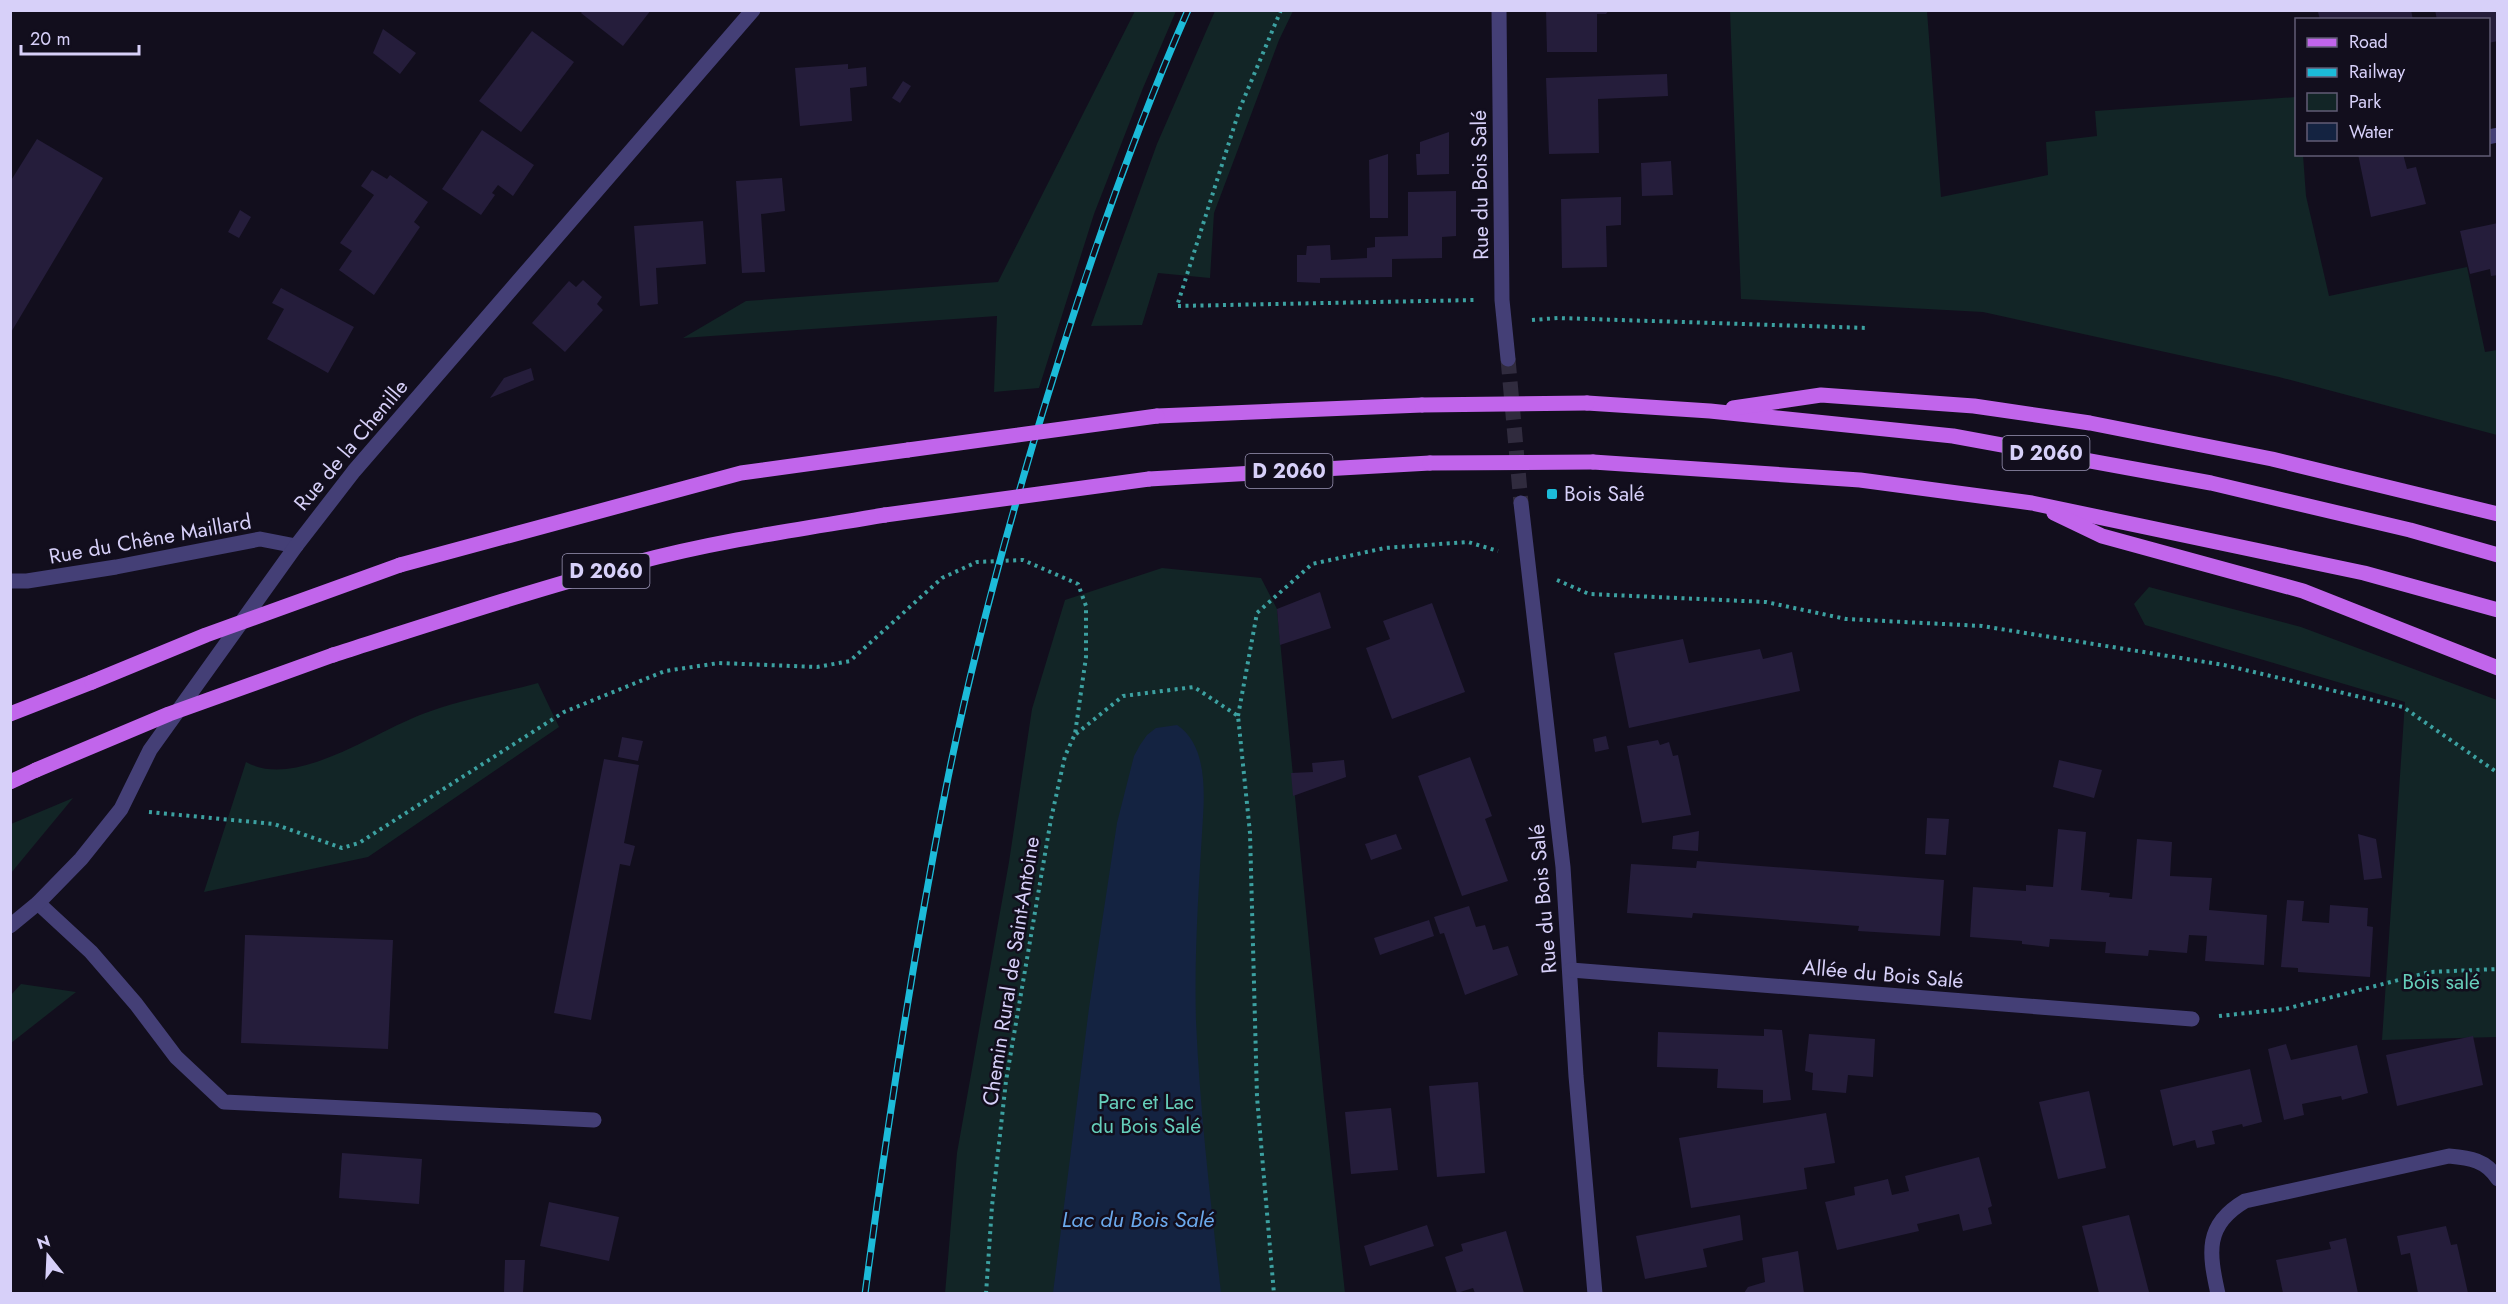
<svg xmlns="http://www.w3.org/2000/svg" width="2508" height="1304" font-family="Jost,sans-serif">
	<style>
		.green { fill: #122526 }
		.water { fill: #142341 }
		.building { fill: #251d3b }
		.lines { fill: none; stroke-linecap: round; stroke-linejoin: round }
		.minor-tunnel { stroke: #302b3e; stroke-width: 15; stroke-dasharray: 15 8; stroke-linecap: butt }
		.path { stroke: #3ca1a1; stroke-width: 4; stroke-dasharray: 3 4.5; stroke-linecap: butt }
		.minor { stroke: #443f76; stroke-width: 15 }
		.major { stroke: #c165eb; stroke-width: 15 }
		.rail-casing { stroke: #1cbbd9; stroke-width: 7 }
		.rail { stroke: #120e1d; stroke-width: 4.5; stroke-dasharray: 14; stroke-linecap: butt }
		.major-bridge { stroke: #c165eb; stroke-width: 15 }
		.poi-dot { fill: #1cbbd9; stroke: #120e1d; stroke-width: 2 }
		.labels { text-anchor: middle; stroke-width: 5; stroke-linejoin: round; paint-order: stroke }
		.shield { fill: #120e1d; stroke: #9c96b7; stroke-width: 1.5 }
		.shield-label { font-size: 20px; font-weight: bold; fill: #d7d0f9 }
		.street-label { font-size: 21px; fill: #d7d0f9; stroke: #120e1d }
		.poi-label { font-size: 21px; fill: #d7d0f9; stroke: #120e1d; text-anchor: start }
		.park-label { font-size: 21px; fill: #66cfbb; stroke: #120e1d }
		.water-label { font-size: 22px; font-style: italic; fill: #6ba9ec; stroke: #120e1d }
	</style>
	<rect width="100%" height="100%" fill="#120e1d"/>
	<g class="green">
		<path d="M1135,11H1176L1143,88L1094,214L1039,388L994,392L997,316L683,338L746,301L998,282Z"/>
		<path d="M1215,11H1293L1279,40L1214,213L1210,278L1158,273L1142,325L1091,326L1157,144Z"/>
		<path d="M1730,11H1927L1941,197L2048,175L2046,142L2097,136L2095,111L2296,97V154L2303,155L2306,196L2329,296L2467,267L2485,352L2497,350V435L2279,377L1983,312L1741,299Z"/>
		<path d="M1162,568L1261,578L1277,609L1324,1099L1345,1293L945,1294L957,1153L1009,862L1032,709L1065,600Z"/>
		<path d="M2149,587L2301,627L2497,700V1037L2382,1040L2405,702L2145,625L2134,604Z"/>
		<path d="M538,683L559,727L368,857L204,892L246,762C298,791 380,727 431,711C465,699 502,693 538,683Z"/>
		<path d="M73,798L11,873V824Z"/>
		<path d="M21,984L76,992L11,1043V995Z"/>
	</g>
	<path class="water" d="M1177,725C1205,743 1205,786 1203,817C1199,884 1194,953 1196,1021C1200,1113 1211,1203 1221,1293H1053L1089,1008L1117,823L1134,756L1140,745L1147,735L1156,728Z"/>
	<g class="building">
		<path d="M583,10H651L623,46L581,13Z"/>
		<path d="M1546,10H1609L1606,14H1597V52H1547Z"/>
		<path d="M2324,10H2411L2413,20H2320L2318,12Z"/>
		<path d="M2435,10H2498V41L2488,43V20H2437Z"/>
		<path d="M383,29L416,53L400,74L373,53Z"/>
		<path d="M532,31L574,62L521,132L479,101Z"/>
		<path d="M848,64V69L866,67L867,86L850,88L852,121L800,126L795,68Z"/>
		<path d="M1667,74L1668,96L1598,99L1599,153L1549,154L1546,78Z"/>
		<path d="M903,81L911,86L900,103L892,98Z"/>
		<path d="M482,130L534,165L513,196L498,185L492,193L495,195L481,215L442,189Z"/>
		<path d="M1449,132V174L1417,175L1416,154H1420V142Z"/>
		<path d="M37,139L103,178L10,334V182Z"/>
		<path d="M1388,154V218H1370L1369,160Z"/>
		<path d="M2358,154H2403L2407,169L2416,167L2426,204L2371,217Z"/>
		<path d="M1671,161L1673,195L1642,196L1641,163Z"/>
		<path d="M372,170L387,179L390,175L428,202L414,222L420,227L374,295L339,270L352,251L340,243L374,195L361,186Z"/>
		<path d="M782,178L785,211L761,214L765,272L742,273L736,181Z"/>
		<path d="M1456,191V236L1442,237V258L1392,259V277L1320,278V283L1297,282V255H1306L1307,246L1330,245L1331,260L1367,258V248L1375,247V237L1408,236V192Z"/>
		<path d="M1621,197V225L1606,226L1607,267L1562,268L1561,199Z"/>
		<path d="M240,210L251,217L239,238L228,232Z"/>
		<path d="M703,221L706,264L656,268L658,304L640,306L634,226Z"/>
		<path d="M2498,223V275L2491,276L2490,269L2470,274L2460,231Z"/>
		<path d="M583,280L602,297L597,304L603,310L565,352L532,323L569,281L576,287Z"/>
		<path d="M281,288L354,327L328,373L267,339L284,309L272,303Z"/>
		<path d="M531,368L534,380L490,398L504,378Z"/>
		<path d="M1320,592L1331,628L1280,645L1277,609Z"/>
		<path d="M1432,603L1465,692L1392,719L1366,648L1390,639L1383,621Z"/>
		<path d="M1683,639L1689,663L1760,649L1763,659L1792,652L1800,691L1629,728L1614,653Z"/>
		<path d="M1606,736L1609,749L1595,752L1593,739Z"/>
		<path d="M622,737L643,741L638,761L618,757Z"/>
		<path d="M1658,740L1660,745L1669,742L1673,756L1678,755L1691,815L1642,823L1627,746Z"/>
		<path d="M1470,757L1492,816L1485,819L1508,881L1462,896L1418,776Z"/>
		<path d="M604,759L639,765L624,843L635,846L630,866L620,864L591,1020L554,1013Z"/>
		<path d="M1344,760L1346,777L1293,796L1291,773L1313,772L1312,763Z"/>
		<path d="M2059,760L2102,770L2094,798L2053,787Z"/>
		<path d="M1927,818L1949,819L1946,855L1925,854Z"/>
		<path d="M2058,829L2086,832L2081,890L2110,893L2109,897L2132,899L2137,839L2172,842L2170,876L2212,878L2209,910L2267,915L2264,965L2205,961L2207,936L2189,935L2187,953L2149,950L2148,956L2105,953L2106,942L2050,939L2049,947L2022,944V941L1970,937L1973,887L2026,891V885L2053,887Z"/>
		<path d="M1699,831L1698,851L1672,849L1673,836Z"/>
		<path d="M1396,834L1402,849L1371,860L1365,844Z"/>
		<path d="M2358,834L2376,839L2382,878L2364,880Z"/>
		<path d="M1697,861L1944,880L1940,936L1858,931L1859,926L1693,913L1692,918L1627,913L1631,864L1696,868Z"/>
		<path d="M2287,900L2304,901L2302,921L2329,923L2330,905L2368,908L2367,926L2373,927L2370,977L2298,972V968L2281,967Z"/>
		<path d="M1469,906L1476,927L1485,925L1493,950L1508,946L1518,975L1465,995L1444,933L1440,934L1434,917Z"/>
		<path d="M1429,920L1434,936L1380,955L1374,938Z"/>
		<path d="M245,935L393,940L388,1049L241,1043Z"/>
		<path d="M1764,1029L1782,1030L1791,1100L1763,1103V1090L1717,1088L1718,1069L1657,1067L1658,1032L1764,1036Z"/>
		<path d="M1809,1034L1875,1039L1873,1077L1848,1075L1846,1093L1812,1090L1813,1073L1805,1071Z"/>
		<path d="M2473,1036L2483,1085L2397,1106L2386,1055Z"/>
		<path d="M2286,1044L2291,1060L2357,1045L2368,1093L2342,1100L2341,1096L2302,1104L2304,1115L2284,1120L2268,1049Z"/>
		<path d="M2250,1069L2262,1122L2243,1127L2242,1124L2212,1131L2215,1144L2197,1148L2195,1140L2173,1146L2160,1090Z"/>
		<path d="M1478,1082L1485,1173L1437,1177L1429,1086Z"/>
		<path d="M2089,1091L2106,1168L2058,1179L2039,1102Z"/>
		<path d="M1391,1108L1398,1170L1351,1174L1345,1112Z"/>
		<path d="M1826,1113L1835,1163L1804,1168L1807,1189L1691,1208L1679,1138Z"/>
		<path d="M342,1153L422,1159L419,1204L339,1198Z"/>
		<path d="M1979,1157L1992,1206L1988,1208L1992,1224L1963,1231L1959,1214L1917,1224L1919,1231L1837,1250L1825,1202L1855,1195L1854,1187L1888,1179L1892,1195L1909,1191L1905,1176Z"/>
		<path d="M549,1202L619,1217L609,1261L540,1246Z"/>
		<path d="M1740,1215L1743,1240L1703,1249L1707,1267L1645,1279L1636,1236Z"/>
		<path d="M2129,1215L2149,1292L2099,1293L2082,1226Z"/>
		<path d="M1427,1225L1434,1246L1370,1266L1364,1246Z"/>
		<path d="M2446,1226L2451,1245L2457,1244L2468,1293H2418L2410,1253L2401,1255L2397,1236Z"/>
		<path d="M1506,1231L1524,1293H1475L1473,1288L1457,1293L1445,1257L1463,1251L1461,1244Z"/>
		<path d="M2346,1238L2358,1293H2283L2276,1260L2331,1249L2329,1242Z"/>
		<path d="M1798,1251L1804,1293H1744L1748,1287L1765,1282L1762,1258Z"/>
		<path d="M505,1260H525L523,1293H504Z"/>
	</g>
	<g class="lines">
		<path class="minor-tunnel" d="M1508,359L1521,503"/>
		<g class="path">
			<path d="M1281,10L1240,108L1177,306L1475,300"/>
			<path d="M1532,320L1558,318L1868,328"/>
			<path d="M1557,580L1589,594L1766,602L1846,619L1982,626L2224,665L2403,707L2498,773"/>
			<path d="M1238,716L1257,613L1312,564L1385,548L1468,542L1498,551"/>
			<path d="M1076,734L1123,696L1194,687L1238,716L1250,833L1257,1097L1274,1294"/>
			<path d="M149,812L274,824L342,848L359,843L564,712L665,671L719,663L817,667L850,661L942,578L977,562L1023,560L1078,584L1086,606V657L1075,734L1065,756L1051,819L1006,1081L992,1206L986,1294"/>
			<path d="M2219,1016L2285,1009L2430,972L2498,969"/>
		</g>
		<g class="minor">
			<path d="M1499,10L1502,300L1508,359"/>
			<path d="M2488,137L2498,135"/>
			<path d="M1521,503L1563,867L1576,1076L1595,1294"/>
			<path d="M10,581H27L116,567L260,539L296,546"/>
			<path d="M38,903L91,952L136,1004L176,1057L224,1102L594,1120"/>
			<path d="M10,926L38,903L81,859L121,809L150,750L296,546L354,471L753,10"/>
			<path d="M1571,970L2192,1019"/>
			<path d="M2218,1294C2209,1253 2204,1225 2245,1201L2449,1156C2470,1158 2486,1160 2498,1179"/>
		</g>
		<g class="major">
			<path d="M1587,403L1710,411L1953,436L2211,483L2410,530L2498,555"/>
			<path d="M1733,408L1821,395L1974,406L2090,423L2272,459L2498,514"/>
			<path d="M1157,416L1422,405"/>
			<path d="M1593,462L1860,480L2032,503L2364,573L2498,610"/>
			<path d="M1149,479L1430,463"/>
			<path d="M2054,513L2102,536L2303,591L2498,668"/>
			<path d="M400,565L741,473L908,450"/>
			<path d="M333,655C433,623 533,590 634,563C716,541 801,529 885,515"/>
			<path d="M10,714L92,682"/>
			<path d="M10,782L36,770"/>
		</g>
		<defs>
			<path id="rail" d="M865,1294C887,1126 913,959 945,793C968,675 999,559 1033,444C1077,297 1126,151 1188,10"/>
		</defs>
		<use href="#rail" class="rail-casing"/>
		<use href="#rail" class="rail"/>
		<g class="major-bridge">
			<path d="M1422,405L1587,403"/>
			<path d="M908,450L1157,416"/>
			<path d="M1430,463L1593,462"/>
			<path d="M885,515L1149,479"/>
			<path d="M92,682L206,635L400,565"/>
			<path d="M36,770L169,714L333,655"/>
		</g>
	</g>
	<rect class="poi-dot" x="1546" y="488" width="12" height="12" rx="3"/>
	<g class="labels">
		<g class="shield">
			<rect x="2002.5" y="436" width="87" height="34" rx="4.5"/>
			<rect x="1245.5" y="454" width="87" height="34" rx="4.5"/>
			<rect x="562.5" y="554" width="87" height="34" rx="4.5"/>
		</g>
		<g class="shield-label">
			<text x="2046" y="460">D 2060</text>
			<text x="1289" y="478">D 2060</text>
			<text x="606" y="578">D 2060</text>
		</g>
		<g class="street-label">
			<text transform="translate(1480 185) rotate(-91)" y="7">Rue du Bois Salé</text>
			<text transform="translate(351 445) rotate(-50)" y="7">Rue de la Chenille</text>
			<text transform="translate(150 539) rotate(-10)" y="7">Rue du Chêne Maillard</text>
			<text transform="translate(1543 899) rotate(-95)" y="7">Rue du Bois Salé</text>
			<text transform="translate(1011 971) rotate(-81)" y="7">Chemin Rural de Saint-Antoine</text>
			<text transform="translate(1883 974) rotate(5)" y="7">Allée du Bois Salé</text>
		</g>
		<g class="poi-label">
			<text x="1564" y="501">Bois Salé</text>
		</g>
		<g class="park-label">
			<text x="2441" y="989">Bois salé</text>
			<text x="1146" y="1109">Parc et Lac<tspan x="1146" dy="24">du Bois Salé</tspan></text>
		</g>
		<g class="water-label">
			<text x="1138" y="1227">Lac du Bois Salé</text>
		</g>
	</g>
	<rect width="2508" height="1304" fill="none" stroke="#d7d0f9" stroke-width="24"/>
	<rect x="2295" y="18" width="195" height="138" fill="#120e1d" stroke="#615c75" stroke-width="1.5"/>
	<rect x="2307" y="38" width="30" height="9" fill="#c165eb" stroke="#615c75" stroke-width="1.5"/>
	<text x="2349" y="48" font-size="18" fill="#d7d0f9">Road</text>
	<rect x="2307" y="68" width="30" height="9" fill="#1cbbd9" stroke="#615c75" stroke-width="1.5"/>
	<text x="2349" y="78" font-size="18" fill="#d7d0f9">Railway</text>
	<rect x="2307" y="93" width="30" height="18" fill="#122526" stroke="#615c75" stroke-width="1.5"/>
	<text x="2349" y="108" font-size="18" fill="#d7d0f9">Park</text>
	<rect x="2307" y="123" width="30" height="18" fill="#142341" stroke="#615c75" stroke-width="1.5"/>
	<text x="2349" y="138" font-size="18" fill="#d7d0f9">Water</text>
	<g transform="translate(48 1256) rotate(342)" stroke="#120e1d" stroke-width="4.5" paint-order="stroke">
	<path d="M0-4.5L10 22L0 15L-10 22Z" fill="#d7d0f9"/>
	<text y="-9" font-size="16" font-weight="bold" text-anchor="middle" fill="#d7d0f9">N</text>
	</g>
	<path d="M21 45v9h118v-9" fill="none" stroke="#d7d0f9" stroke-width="3"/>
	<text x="30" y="45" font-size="18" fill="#d7d0f9" stroke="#120e1d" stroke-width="4.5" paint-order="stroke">20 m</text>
</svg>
